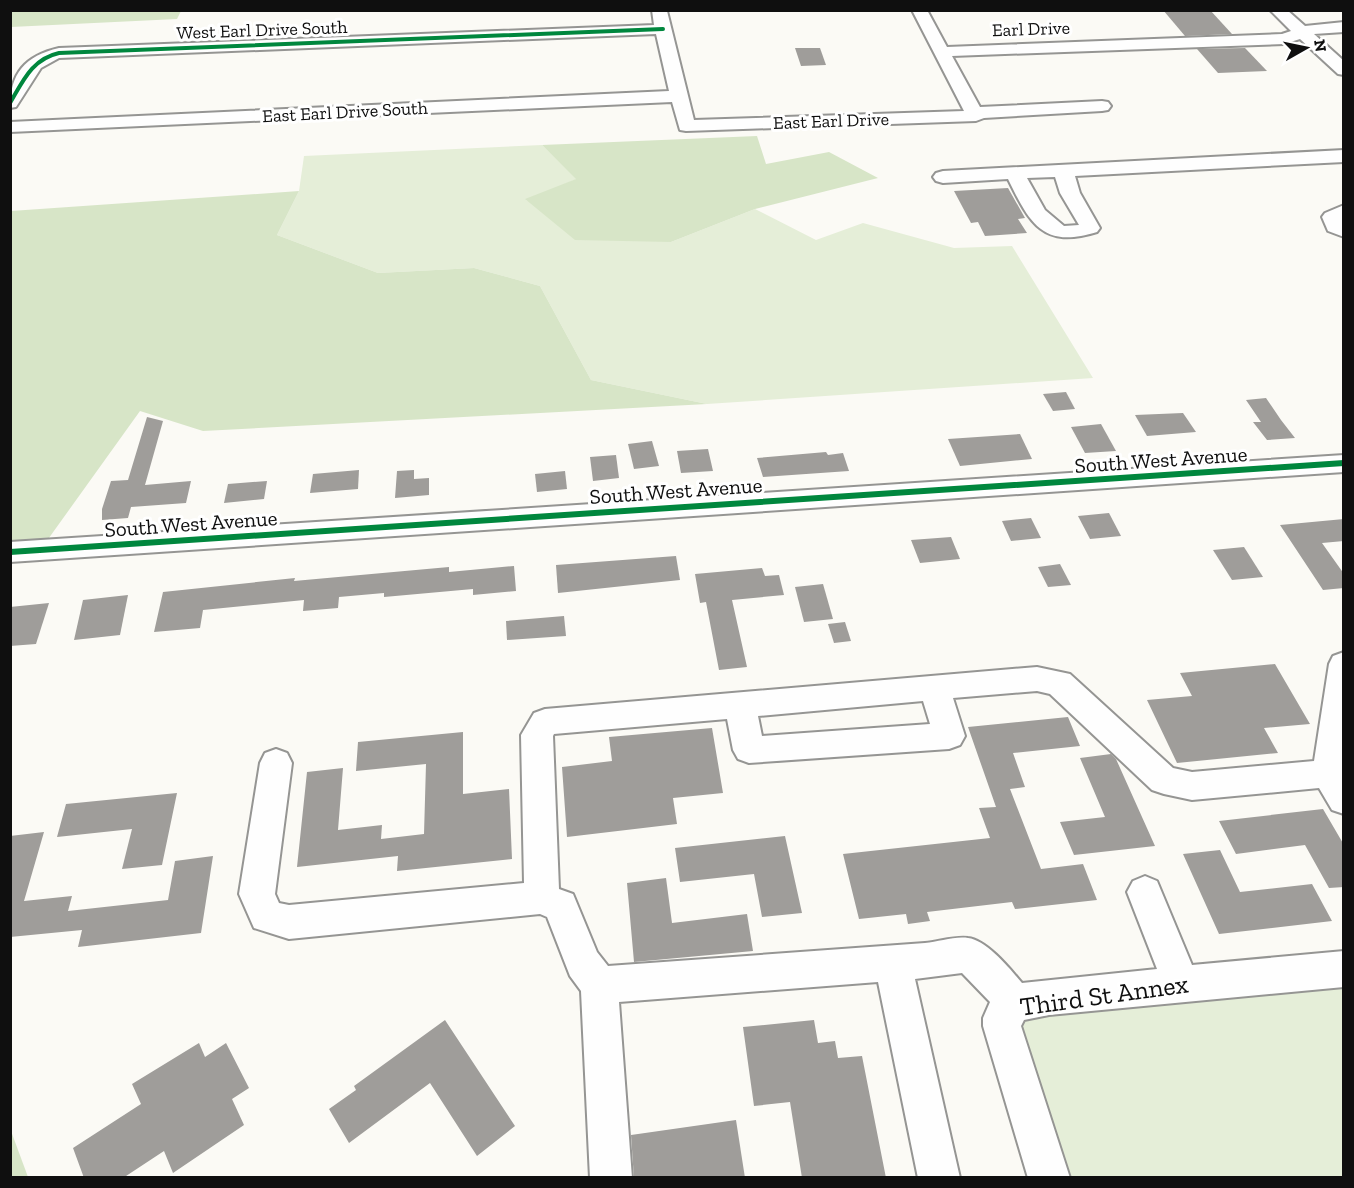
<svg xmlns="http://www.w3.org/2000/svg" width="1354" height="1188" font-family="'Zilla Slab',serif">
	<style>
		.green { fill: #e5eed8 }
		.forest { fill: #d7e5c7 }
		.building { fill: #9f9d9a }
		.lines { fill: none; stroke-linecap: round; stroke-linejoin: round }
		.minor-casing { stroke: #959593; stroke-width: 4 }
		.minor { fill: #fefefe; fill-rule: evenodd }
		.cycleway-far1-casing { stroke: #fff; stroke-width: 6 }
		.cycleway-casing { stroke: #fff; stroke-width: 10 }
		.cycleway-far1 { stroke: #00873e; stroke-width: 4 }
		.cycleway { stroke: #00873e; stroke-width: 6 }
		.labels { text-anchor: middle; stroke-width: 6; stroke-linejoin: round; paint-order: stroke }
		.far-street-label { font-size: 18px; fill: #0f0f0f; stroke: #fff }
		.street-label { font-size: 21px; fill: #0f0f0f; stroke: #fff }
		.near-street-label { font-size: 26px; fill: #0f0f0f; stroke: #fff }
	</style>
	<rect width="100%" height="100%" fill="#fbfaf5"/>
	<g class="green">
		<path d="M542,145L577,179L526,200L671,242L755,209L816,240L863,223L954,248L1012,246L1093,378L707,404L591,380L540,286L474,268L378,273L277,235L299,191L304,156Z"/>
		<path d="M1343,971V1177H1042L992,1006Z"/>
	</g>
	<g class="forest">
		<path d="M10,11L11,10L181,11L177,19L11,27Z"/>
		<path d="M757,136L766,164L829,152L878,178L755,209L671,242L575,240L525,199L576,179L542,145Z"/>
		<path d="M299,191L277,235L378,273L474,268L540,286L591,380L707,404L203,431L140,411L41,549L11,551V211Z"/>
		<path d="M11,1131L28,1177H11Z"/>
	</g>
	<g class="building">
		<path d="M1163,10H1210L1232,34L1185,36Z"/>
		<path d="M795,48H820L826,65L801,66Z"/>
		<path d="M1245,48L1267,71L1218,73L1197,49Z"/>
		<path d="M1008,188L1025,218L1018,219L1027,233L985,236L978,222L971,223L954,191Z"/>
		<path d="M1066,392L1075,409L1053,411L1043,394Z"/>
		<path d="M1266,398L1281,420L1295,438L1267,440L1253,422H1261L1246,400Z"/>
		<path d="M1183,413L1196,432L1147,436L1135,415Z"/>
		<path d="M147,417L163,421L145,485L191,481L186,503L131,507L128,518L102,520V509L111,481L128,480Z"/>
		<path d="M1101,424L1116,451L1085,453L1071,427Z"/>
		<path d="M1020,434L1032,459L960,466L948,439Z"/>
		<path d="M652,441L659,466L634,469L628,444Z"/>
		<path d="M708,449L713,471L681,473L677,451Z"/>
		<path d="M826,452L828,455L843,453L849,471L763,477L757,458Z"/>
		<path d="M616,455L619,478L593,481L590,457Z"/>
		<path d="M359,470L358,489L310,493L313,474Z"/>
		<path d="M414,470V479L429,478V495L395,498L397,471Z"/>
		<path d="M565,471L567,489L537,492L535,474Z"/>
		<path d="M267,481L264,499L224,503L228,484Z"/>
		<path d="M1109,513L1121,536L1090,539L1078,516Z"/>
		<path d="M1031,518L1041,538L1011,541L1002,521Z"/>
		<path d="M1344,519V541L1322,543L1344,574V588L1323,590L1280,525Z"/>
		<path d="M951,537L960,559L920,563L911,540Z"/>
		<path d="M1244,547L1263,577L1232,580L1213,550Z"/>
		<path d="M676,556L680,580L558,593L556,565Z"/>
		<path d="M1060,564L1071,585L1048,587L1038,567Z"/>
		<path d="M514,566L516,591L473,595V589L384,597V593L339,597L338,608L303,611L304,600L203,610L200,628L154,632L163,592L295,578L294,581L449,567V572Z"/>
		<path d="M762,568L765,576L779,575L784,595L732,600L747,667L719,670L706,602L700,603L695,574Z"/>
		<path d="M823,584L833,619L804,622L795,587Z"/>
		<path d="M128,595L120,635L74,640L83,600Z"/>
		<path d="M49,603L36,644L10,646V607Z"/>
		<path d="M564,616L566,636L507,640L506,621Z"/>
		<path d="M845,622L851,641L834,643L828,624Z"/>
		<path d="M1275,664L1310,724L1264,728L1278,753L1177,763L1147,700L1192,696L1180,673Z"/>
		<path d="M1068,717L1080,746L1013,753L1025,787L1010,789L1041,869L1083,864L1097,900L1015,909L1012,902L927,912L930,921L908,924L906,914L859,919L843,854L990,838L979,808L996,807L968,727Z"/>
		<path d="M712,728L723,793L673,798L677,824L567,837L562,767L612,761L609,737Z"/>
		<path d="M463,732V794L509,789L512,859L397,871L398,856L297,867L307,772L343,768L338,830L382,825L381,839L424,834L426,764L356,771L358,742Z"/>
		<path d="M1111,754L1116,759L1155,846L1074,855L1060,822L1105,817L1080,758Z"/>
		<path d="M177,793L162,865L122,869L132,829L57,837L66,804Z"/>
		<path d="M1323,809L1344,845V887L1329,888L1305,845L1236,854L1219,821Z"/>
		<path d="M44,832L24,901L72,896L68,911L168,900L175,861L213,856L201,933L78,947L82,930L10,937V836Z"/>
		<path d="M785,836L802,913L762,917L754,874L680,882L675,848Z"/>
		<path d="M1220,850L1240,892L1312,884L1332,921L1219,934L1183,854Z"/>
		<path d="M666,878L672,923L747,914L753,951L634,962L627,883Z"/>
		<path d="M445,1020L515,1126L477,1156L430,1083L349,1143L329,1109L356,1090L354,1086Z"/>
		<path d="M814,1020L818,1043L835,1041L838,1058L862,1056L886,1178H802L790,1102L754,1106L743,1027Z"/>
		<path d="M199,1043L205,1057L226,1043L249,1088L232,1099L244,1125L173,1173L164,1151L123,1178H84L73,1148L141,1104L132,1084Z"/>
		<path d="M736,1120L745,1178H634L631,1135Z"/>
	</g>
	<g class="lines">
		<defs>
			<g id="minor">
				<path d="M652,10L667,11L694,120L964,111L912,10H927L947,47L1282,34L1291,31L1270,10H1287L1305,26L1344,22V32L1314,34L1344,61V75L1338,74L1300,39L1284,44L952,56L980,107L1102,101L1108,102L1111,106L1108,110L1102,111L984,118L976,121L686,131L680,130L672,102L10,132V122L669,91L656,34L59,58L41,68L16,107L10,108C10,73 25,56 59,48L654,25Z"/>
				<path d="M1344,150V162L1075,176L1080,193L1100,228L1097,232C1043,249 1030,224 1008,179L943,183L936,181L933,177L936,173L943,171ZM1055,177L1060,193L1079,225L1064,226L1045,210L1027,178Z"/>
				<path d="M1344,205V237L1328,231L1322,217L1325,213Z"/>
				<path d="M1344,455V472L10,562V542Z"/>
				<path d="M1344,652V814L1332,810L1319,788L1192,800L1164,794L1152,790L1050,694L1037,691L953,698L965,736L960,745L949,749L749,763L738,759L733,750L727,719L554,734L553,736L559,889L573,894L597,952L608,966L925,943C938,942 955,936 968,938C987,940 1011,970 1022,983L1157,969L1127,892L1133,881L1145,876L1157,881L1192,965L1344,951V987L1049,1015L1024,1020L1021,1026L1070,1178H1028L983,1026V1018L990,1002L962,973L915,979L960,1178H918L878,982L619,1002L632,1178H590L581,991L570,976L547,917L540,914L289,939L254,928L239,894L260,763L265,753L276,749L287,753L292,763L275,894L279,903L289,905L524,883L521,735L534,713L545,709L1037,667L1070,674L1173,768L1192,772L1314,761L1329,664L1333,656ZM923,701L930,724L762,736L758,716Z"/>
			</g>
		</defs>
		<use href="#minor" class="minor-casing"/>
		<use href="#minor" class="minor"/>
		<defs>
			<path id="cycleway-far1" d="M10,103C23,81 32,59 59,53L663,29"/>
			<path id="cycleway" d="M10,552L1344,463"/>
		</defs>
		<use href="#cycleway-far1" class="cycleway-far1-casing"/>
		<use href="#cycleway" class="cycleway-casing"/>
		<use href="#cycleway-far1" class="cycleway-far1"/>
		<use href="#cycleway" class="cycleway"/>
	</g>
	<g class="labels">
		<g class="far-street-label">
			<text transform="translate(1031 29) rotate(-2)" y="6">Earl Drive</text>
			<text transform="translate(262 30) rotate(-2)" y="6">West Earl Drive South</text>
			<text transform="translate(345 112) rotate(-3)" y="6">East Earl Drive South</text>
			<text transform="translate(831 121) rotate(-2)" y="6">East Earl Drive</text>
		</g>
		<g class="street-label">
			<text transform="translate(1161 460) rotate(-4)" y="7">South West Avenue</text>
			<text transform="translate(676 491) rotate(-4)" y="7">South West Avenue</text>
			<text transform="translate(191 524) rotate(-4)" y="7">South West Avenue</text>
		</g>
		<g class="near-street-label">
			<text transform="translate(1104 995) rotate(-8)" y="9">Third St Annex</text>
		</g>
	</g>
	<rect width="1354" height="1188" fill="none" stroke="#0f0f0f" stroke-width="24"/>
	<g transform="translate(1306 48) rotate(81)" stroke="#ffffff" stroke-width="4.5" paint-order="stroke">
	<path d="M0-4.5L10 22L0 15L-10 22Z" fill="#0f0f0f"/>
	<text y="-9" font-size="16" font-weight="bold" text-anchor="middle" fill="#0f0f0f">N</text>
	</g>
</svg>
